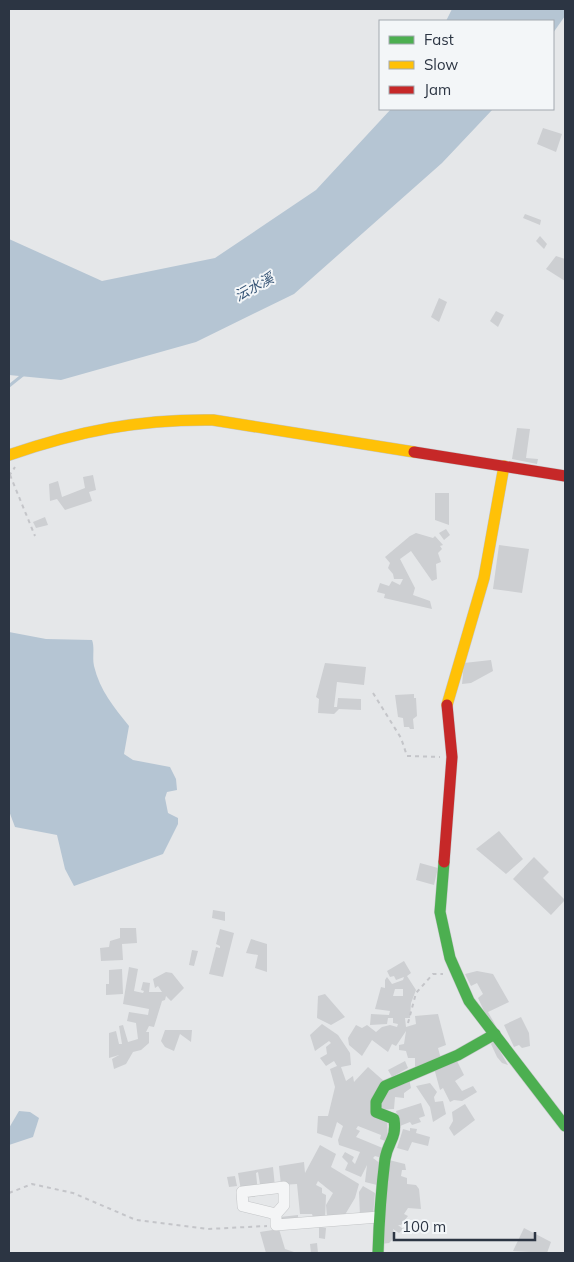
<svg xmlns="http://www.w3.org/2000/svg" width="574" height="1262" font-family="Mulish,'Noto Sans TC',sans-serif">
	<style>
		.water { fill: #b5c5d3 }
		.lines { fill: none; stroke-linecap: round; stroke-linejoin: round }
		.stream { stroke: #b5c5d3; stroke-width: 3 }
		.building { fill: #cdcfd2; fill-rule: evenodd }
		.street-casing { stroke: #c3c5c7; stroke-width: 12 }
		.fast-casing { stroke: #c3c5c7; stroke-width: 12 }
		.slow-casing { stroke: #c3c5c7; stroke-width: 12 }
		.jam-casing { stroke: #c3c5c7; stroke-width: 12 }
		.path { stroke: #c4c5c9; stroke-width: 2; stroke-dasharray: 4 4; stroke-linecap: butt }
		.street { stroke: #f4f5f6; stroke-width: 11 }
		.fast { stroke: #4caf50; stroke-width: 11 }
		.slow { stroke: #ffc107; stroke-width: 11 }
		.jam { stroke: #c62828; stroke-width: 11 }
		.labels { text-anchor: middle; stroke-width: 4; stroke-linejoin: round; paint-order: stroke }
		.water-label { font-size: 14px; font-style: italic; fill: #375576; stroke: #f3f6f8 }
	</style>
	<rect width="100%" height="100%" fill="#e5e7e9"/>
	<g class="water">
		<path d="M452,9H565V16L553,33V21H446Z"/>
		<path d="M391,109H493L442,163L294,294L196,342L61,380L9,375V239L102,281L215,258L316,190Z"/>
		<path d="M9,632L46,639L92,640C95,648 92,657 94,666C100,691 114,707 129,726L124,754L133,760L170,767L176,779L177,790L167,792L165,798L168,813L178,818V824L163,854L74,886L65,869L57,835L15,827L9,811Z"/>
		<path d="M19,1111L30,1112L39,1118L33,1137L9,1145V1128Z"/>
	</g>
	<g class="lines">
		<path class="stream" d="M9,386L24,374"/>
	</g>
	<g class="building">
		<path d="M543,128L562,134L556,152L537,144Z"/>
		<path d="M525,214L541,220L540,225L523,218Z"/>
		<path d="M540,236L547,244L544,249L536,241Z"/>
		<path d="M556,256L565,259V281L546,269Z"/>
		<path d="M439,298L447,302L439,322L431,317Z"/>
		<path d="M496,311L504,315L498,327L490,321Z"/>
		<path d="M517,428L530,429L526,458L538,459L537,464L512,459Z"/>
		<path d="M93,475L96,490L89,492L92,501L65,510L57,499L50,501L49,484L58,481L62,497L85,488L83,477Z"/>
		<path d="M435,493H449V525L435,520Z"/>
		<path d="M45,517L48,525L36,528L33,522Z"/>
		<path d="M446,529L450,535L444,540L439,533Z"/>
		<path d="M416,533L433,538L435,536L443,545L440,546L442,549L438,553L441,562L436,564L437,579L432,581L411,551L400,559L415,588L413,595L430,601L432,609L384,598L385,594L377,592L380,583L389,586L392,581L400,585L403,579H394L393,574L388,568L390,563L385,557L410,536Z"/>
		<path d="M499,545L529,549L522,593L493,589Z"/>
		<path d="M491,660L493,671L471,683L462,684L464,663Z"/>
		<path d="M325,663L366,667L364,685L337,682L334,707H337L338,698L361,699V710L339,709L334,714L318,713L319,699L316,697Z"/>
		<path d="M414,694V698H416L417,716L413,719L414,729H410L409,727H404L403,718L398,717L395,695Z"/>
		<path d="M499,831L523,859L506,874L476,849Z"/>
		<path d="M534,857L549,872L543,878L565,900L551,915L513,879Z"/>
		<path d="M420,863L438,868L434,885L416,880Z"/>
		<path d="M213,910L225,912V921L212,918Z"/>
		<path d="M120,928H136L137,943L122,944L123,960L101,961L100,948L109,947L110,941L120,938Z"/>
		<path d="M220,929L234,933L223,977L209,974L216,947L220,948V946L216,944Z"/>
		<path d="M251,939L267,944V972L255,968L258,955L246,953Z"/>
		<path d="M192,950L198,951L194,966L189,965Z"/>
		<path d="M404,961L411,973L407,976L416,990L411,1003L410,1018H405L406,1027L416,1024L415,1016L438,1014L446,1045L438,1048L441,1059L415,1067V1058H408L406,1051L399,1050V1045L404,1044L406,1031L396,1046L392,1044L388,1052L372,1040L362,1056L349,1045L348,1038L356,1025L362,1028L367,1025L376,1032L382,1027L390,1025L397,1027L398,1024L393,1023V1018H388L387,1024L370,1025L371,1014L389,1015L390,1011L375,1009L381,987L385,988V980L387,977L392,984L403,980L404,977L396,980L394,976L390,977L387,971ZM395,989H403V996H393Z"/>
		<path d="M129,967L138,969L134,991L143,993L144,991L141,990L143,982L150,983L149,992H162L158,986L155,988L153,979L166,972L172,973L184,988L171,1001L166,996L165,1000L162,1001L154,1027L149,1026L146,1032H149V1043L141,1050L133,1052L126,1064L114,1069L112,1059L119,1055L109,1058V1033L116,1031L119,1044H122L119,1026L123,1025L128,1042L138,1039L136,1023L127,1021L129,1012L148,1015L149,1009L123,1004Z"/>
		<path d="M122,969L123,994L106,995V984H109V970Z"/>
		<path d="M477,971L493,974L509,1002L488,1012L496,1026L485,1013L478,998L483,994L477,983L471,986L465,974Z"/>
		<path d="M325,994L345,1017L331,1025L317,1018L318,996Z"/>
		<path d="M521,1017L529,1033L530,1046L522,1048L519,1045L514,1047L504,1025Z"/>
		<path d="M322,1024L338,1035L350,1053L351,1065L341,1067L346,1081L353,1076L354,1082L368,1067L385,1082L378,1092L387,1119L388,1142L380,1139L381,1135L358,1126L356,1129L360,1131L356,1137L385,1149L382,1158L375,1156L373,1158L381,1164L377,1185L365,1182L367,1165L361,1177L345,1170L348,1163L342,1157L345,1152L354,1157L352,1161L355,1164L360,1152L339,1145L338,1140L343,1126L337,1122L332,1138L317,1133L318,1116H328L335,1087L330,1069L337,1066L334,1061L326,1066L320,1058L327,1054L326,1047L331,1043L329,1041L315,1051L310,1035Z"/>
		<path d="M165,1030H192L191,1042L180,1034L174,1051L165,1047L161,1041Z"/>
		<path d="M494,1041L508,1065L502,1063L497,1057L491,1044Z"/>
		<path d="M456,1059L464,1075L455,1081L462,1091L473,1086L477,1092L462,1101L454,1100L450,1102L443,1088L440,1090L434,1068Z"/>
		<path d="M405,1061L408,1068L392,1077L388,1070Z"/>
		<path d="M409,1079L411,1088L404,1093V1098L395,1097L394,1109L378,1110L386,1088Z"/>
		<path d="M430,1083L437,1092L434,1097L435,1102L443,1101L446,1114L433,1122L430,1107L416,1086Z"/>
		<path d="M421,1103L425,1116L419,1118L421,1122L412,1125L410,1122L400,1126L396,1111Z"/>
		<path d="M465,1104L475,1120L454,1136L449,1128L453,1121L452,1112Z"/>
		<path d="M410,1128L417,1129L416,1133L430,1137L428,1146L412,1142L408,1151L397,1148L403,1129L410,1131Z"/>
		<path d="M320,1145L336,1154L331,1167L359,1184L355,1198L343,1218L327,1217L326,1205L333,1193L318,1181L316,1185L322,1188V1193L326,1195L325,1220L314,1221L312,1214H300L297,1184L281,1185L279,1166L304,1162L305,1173Z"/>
		<path d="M389,1160L405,1164L406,1170H402L401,1176L407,1178V1184L416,1185L419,1189L421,1209L408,1208L404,1214L408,1216L401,1225H398L403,1229L399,1233L393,1229L395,1237L389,1243L381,1244Z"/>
		<path d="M273,1167L275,1187L261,1190L258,1172L256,1173L258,1193L242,1196L238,1173Z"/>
		<path d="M235,1176L237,1186L229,1187L227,1177Z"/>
		<path d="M363,1186L375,1193L373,1216H360L359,1192Z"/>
		<path d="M298,1215V1218L280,1226V1217Z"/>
		<path d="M319,1227L326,1228L325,1239L319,1238Z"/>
		<path d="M524,1228L551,1242L547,1253L513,1251Z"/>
		<path d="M279,1229L285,1249L297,1253H266L260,1232Z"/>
		<path d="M317,1243L318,1253H311L310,1244Z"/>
	</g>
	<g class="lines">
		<defs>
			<path id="street" d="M276,1214L243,1206L242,1192L284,1187V1205L276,1214V1225L379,1217"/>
			<g id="fast">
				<path d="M444,862L440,912L450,958L469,1001L565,1126"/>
				<path d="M378,1253C379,1222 381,1191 385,1159C388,1141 397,1139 394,1119L376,1112V1102L385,1086L458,1055L495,1034"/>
			</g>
			<g id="slow">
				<path d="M9,455C79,431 139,419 213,420L414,452"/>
				<path d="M447,705L484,578L504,466"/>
			</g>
			<g id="jam">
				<path d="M414,452L565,476"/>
				<path d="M444,862L452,757L447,705"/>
			</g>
		</defs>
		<use href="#street" class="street-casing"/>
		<use href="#fast" class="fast-casing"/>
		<use href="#slow" class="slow-casing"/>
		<use href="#jam" class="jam-casing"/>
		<g class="path">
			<path d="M10,475L35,536"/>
			<path d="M9,476L15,467"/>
			<path d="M373,693L401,738L407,756L440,757"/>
			<path d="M408,1023L416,993L433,974H443"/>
			<path d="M9,1193L32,1184L73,1193L136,1220L208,1229L267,1226"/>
		</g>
		<use href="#street" class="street"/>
		<use href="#fast" class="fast"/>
		<use href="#slow" class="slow"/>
		<use href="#jam" class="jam"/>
	</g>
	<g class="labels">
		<g class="water-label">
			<text transform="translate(254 287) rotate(-29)" y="5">沄水溪</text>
		</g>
	</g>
	<rect width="574" height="1262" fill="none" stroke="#2c3543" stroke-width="20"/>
	<rect x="379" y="20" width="175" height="90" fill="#f3f6f8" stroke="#a3a9b0"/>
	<rect x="389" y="36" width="25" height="8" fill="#4caf50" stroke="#a3a9b0"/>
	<text x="424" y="45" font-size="15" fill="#2c3543">Fast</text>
	<rect x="389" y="61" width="25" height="8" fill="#ffc107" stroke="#a3a9b0"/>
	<text x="424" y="70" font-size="15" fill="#2c3543">Slow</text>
	<rect x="389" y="86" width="25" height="8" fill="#c62828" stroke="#a3a9b0"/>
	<text x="424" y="95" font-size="15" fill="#2c3543">Jam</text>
	<path d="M394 1232v8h141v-8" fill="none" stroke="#2c3543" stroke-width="2.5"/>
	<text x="402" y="1232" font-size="15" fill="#2c3543" stroke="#f3f6f8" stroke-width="4" paint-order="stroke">100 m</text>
</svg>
